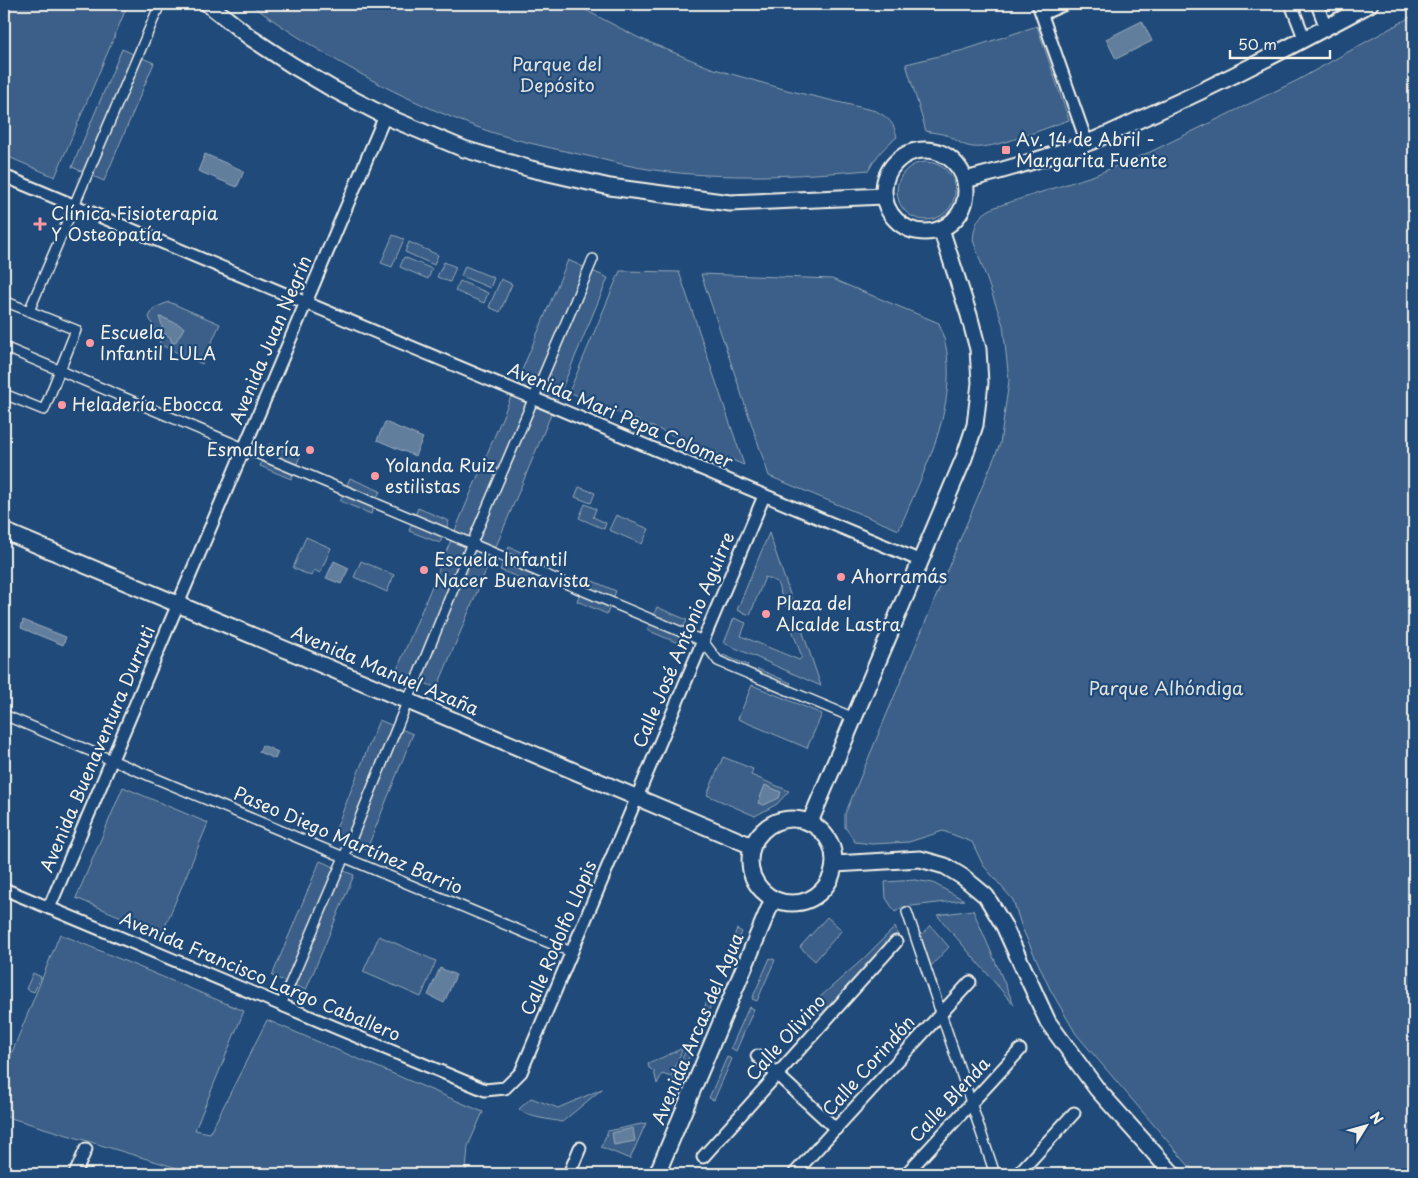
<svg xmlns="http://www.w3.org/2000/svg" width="1418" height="1178" font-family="'Playpen Sans',sans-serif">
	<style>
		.green { fill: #3a5f88; stroke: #97a8b8 }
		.water { fill: #627e9d; stroke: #9cacbb }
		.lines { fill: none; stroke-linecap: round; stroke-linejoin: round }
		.pedestrian-casing { stroke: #f4f1e8; stroke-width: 12 }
		.minor-casing { stroke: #f4f1e8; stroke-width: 15 }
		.tertiary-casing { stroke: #f4f1e8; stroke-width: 19 }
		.pedestrian { stroke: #1f4a7a; stroke-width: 9 }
		.minor { stroke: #1f4a7a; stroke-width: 11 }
		.tertiary { stroke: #1f4a7a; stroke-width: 15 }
		.poi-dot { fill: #ff9aa2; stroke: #1f4a7a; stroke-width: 2 }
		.labels { text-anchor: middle; stroke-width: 4.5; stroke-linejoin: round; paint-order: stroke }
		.park-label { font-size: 18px; fill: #e1e2de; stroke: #1f4a7a }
		.poi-label { font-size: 18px; fill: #f4f1e8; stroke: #1f4a7a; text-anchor: start }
		.street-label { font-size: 18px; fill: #f4f1e8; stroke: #1f4a7a }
	</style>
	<rect width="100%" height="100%" fill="#1f4a7a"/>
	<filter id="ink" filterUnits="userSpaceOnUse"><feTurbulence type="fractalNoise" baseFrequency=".02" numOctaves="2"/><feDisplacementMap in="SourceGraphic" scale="10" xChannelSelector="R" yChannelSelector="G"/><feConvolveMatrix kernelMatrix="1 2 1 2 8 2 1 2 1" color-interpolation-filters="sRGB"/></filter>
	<g filter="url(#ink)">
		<g class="green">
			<path d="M4,4H128L55,177L4,155Z"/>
			<path d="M250,4H574L639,38L711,68L787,90L876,111C889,118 894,123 897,137C885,146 876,156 869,170C799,176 725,180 654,170C633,167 612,162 592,157C556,149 520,142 485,130C401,100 322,56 250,4Z"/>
			<path d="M1414,15V1174H1200L1188,1165L1076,1034L1050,989L1022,928L1013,900L983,865L972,842L943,831L909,842L872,844L855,842L845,827V814L1000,444L1009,381L1003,325L973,240C975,222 978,215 995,207L1095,175L1150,152L1298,80Z"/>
			<path d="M1037,26L1069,120C1048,127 993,150 973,147C962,146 957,140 949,136C942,133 933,133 926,131L906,64L964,50Z"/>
			<path d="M122,49L154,63L104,181L72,167Z"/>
			<circle cx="926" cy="191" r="29"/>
			<path d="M393,235L404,239L392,267L381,263Z"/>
			<path d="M409,242L438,255L434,265L405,252Z"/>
			<path d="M404,257L432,269L428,279L400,267Z"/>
			<path d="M568,260L608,278L437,688L396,672Z"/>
			<path d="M444,262L456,267L450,282L437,277Z"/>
			<path d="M465,266L494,278L490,288L461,276Z"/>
			<path d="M620,271L679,272L744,465L569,392Z"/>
			<path d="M701,274L832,279L939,323C942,333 946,343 947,353C955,416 922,474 899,530L769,476Z"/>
			<path d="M501,279L512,284L500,312L489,307Z"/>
			<path d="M460,281L488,293L484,303L455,291Z"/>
			<path d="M169,302L220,324L202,364L161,345L149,317L154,308Z"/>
			<path d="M269,444L300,456L291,479L260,466Z"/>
			<path d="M350,478L380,491L371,514L340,501Z"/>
			<path d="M579,487L595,493L591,503L575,497Z"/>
			<path d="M585,504L596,509L593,517L606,523L604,529L579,518Z"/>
			<path d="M418,508L449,521L440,543L409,531Z"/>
			<path d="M616,515L649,529L642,544L609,530Z"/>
			<path d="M769,533L793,603L785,606L777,582L765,577L750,615L737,610Z"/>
			<path d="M306,537L331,548L320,573L314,570L311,576L293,568Z"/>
			<path d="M509,547L540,560L530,582L500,570Z"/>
			<path d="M361,561L394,575L387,592L354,577Z"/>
			<path d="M586,578L616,591L607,614L577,601Z"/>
			<path d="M657,607L687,620L678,643L647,630Z"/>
			<path d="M734,618L746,623L741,636L799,660L802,657L790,624L799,621L821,686L724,643Z"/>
			<path d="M723,655L748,665L745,672L720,662Z"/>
			<path d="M758,669L791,683L788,690L755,676Z"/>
			<path d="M752,685L822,714L807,748L738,719Z"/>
			<path d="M379,720L413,734L367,849L333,836Z"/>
			<path d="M723,757L753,769L751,775L789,791L777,804L755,816L707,795Z"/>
			<path d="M123,787L208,823L162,934L76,898Z"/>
			<path d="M320,861L354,875L306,990L272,976Z"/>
			<path d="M915,880L933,883L964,900L903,907L895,912L886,898L885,882Z"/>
			<path d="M973,910L1014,1005L937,915Z"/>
			<path d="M827,917L842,930L815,961L800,947Z"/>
			<path d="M930,925L949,947L931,966L921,936Z"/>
			<path d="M895,927L898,934L824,1017L811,1005L863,959Z"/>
			<path d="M737,929L742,932L724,973L719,971Z"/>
			<path d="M60,934L244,1011L195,1130L210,1133L267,1020L483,1112L468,1146L466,1171L456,1174H197L4,1116V1072Z"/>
			<path d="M379,936L436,961L421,997L363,972Z"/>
			<path d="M770,958L775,960L757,1001L752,999Z"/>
			<path d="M33,973L41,977L34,992L26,989Z"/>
			<path d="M711,992L716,994L698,1035L693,1033Z"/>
			<path d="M749,1007L754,1009L736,1051L731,1048Z"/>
			<path d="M689,1043L694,1045L677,1086L671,1084Z"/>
			<path d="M683,1048L671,1077L662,1074L657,1084L654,1071L649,1068L648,1064Z"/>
			<path d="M727,1057L732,1059L714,1100L709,1098Z"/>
			<path d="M602,1089L562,1122C549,1119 528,1118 519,1109L531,1098L558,1108Z"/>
			<path d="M646,1123L630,1159L601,1147L608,1131Z"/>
		</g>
		<g class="water">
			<path d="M1142,21L1152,41L1116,59L1106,39Z"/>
			<path d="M205,154L244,171L237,187L198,171Z"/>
			<path d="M159,317L164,318L182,326L184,328L175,343H172L170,337L162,332V325Z"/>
			<path d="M385,422L423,438L415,456L377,440Z"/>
			<path d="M334,561L349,568L341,584L326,578Z"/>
			<path d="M23,620L66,637L63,645L21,628Z"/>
			<path d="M262,745L278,752L275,759L259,752Z"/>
			<path d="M765,785L781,792L779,798L764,805L758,803Z"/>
			<path d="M440,968L456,975L444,1003L428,995Z"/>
			<path d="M633,1128L635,1141L614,1145L612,1133Z"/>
		</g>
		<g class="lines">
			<defs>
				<g id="pedestrian">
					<path d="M4,301L76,330L44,410L4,394"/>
					<path d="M29,311L160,4"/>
					<path d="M4,347L703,641L718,661L854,718"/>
					<path d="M4,715L571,952"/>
					<path d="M907,912L995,1174"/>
					<path d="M281,1005L344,857L472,543L593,259"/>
				</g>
				<g id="minor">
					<path d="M1038,4L1087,143"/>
					<path d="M1291,4L1305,40"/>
					<path d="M1317,4L1326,28"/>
					<path d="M1042,14L1065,4"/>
					<path d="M4,176L921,561"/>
					<path d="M4,889L485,1090L505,1088L521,1072L764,496"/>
					<path d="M49,908L385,116"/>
					<path d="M757,1056L836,1129"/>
					<path d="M703,1157L896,942"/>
					<path d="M75,1174L86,1149"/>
					<path d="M569,1174L580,1148"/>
					<path d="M794,1174L970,982"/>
					<path d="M906,1174L1020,1050"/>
					<path d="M1018,1174L1074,1113"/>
				</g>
				<g id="tertiary">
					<path d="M208,4L251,38L292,65L331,88L385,116L464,149L531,169L610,187L730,203L884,196"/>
					<circle cx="925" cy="191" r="41"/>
					<path d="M965,180C1006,170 1045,158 1085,144C1108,135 1131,123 1154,113C1228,80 1299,42 1370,4"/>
					<path d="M4,531L752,846"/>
					<circle cx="792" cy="861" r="42"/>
					<path d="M810,822L964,458L975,425L980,383L978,349L969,315L941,229"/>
					<path d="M835,864L920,859L945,866L963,877L986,896L1004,926L1048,1022L1097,1089L1173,1174"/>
					<path d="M657,1174L773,899"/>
				</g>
			</defs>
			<use href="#pedestrian" class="pedestrian-casing"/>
			<use href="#minor" class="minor-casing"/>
			<use href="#tertiary" class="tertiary-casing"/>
			<use href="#pedestrian" class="pedestrian"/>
			<use href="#minor" class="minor"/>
			<use href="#tertiary" class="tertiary"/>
		</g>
	</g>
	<g class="poi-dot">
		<rect x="1001" y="145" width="10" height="10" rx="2.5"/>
		<path d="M37.5 216.5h5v5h5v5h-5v5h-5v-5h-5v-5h5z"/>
		<circle cx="90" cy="343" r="5"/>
		<circle cx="62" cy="405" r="5"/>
		<circle cx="310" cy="450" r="5"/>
		<circle cx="375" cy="476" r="5"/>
		<circle cx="424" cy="570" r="5"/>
		<circle cx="841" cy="577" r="5"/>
		<circle cx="766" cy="614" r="5"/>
	</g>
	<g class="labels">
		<g class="park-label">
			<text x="557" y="71">Parque del<tspan x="557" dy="21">Depósito</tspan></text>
			<text x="1166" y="695">Parque Alhóndiga</text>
		</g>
		<g class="poi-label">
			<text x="1016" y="146">Av. 14 de Abril -<tspan x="1016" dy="21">Margarita Fuente</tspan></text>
			<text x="51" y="220">Clínica Fisioterapia<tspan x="51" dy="21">Y Osteopatía</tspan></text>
			<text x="100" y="339">Escuela<tspan x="100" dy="21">Infantil LULA</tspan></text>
			<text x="72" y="411">Heladería Ebocca</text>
			<text x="300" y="456" text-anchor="end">Esmaltería</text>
			<text x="385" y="472">Yolanda Ruiz<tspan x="385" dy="21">estilistas</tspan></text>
			<text x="434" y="566">Escuela Infantil<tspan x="434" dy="21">Nacer Buenavista</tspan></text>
			<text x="851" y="583">Ahorramás</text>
			<text x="776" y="610">Plaza del<tspan x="776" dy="21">Alcalde Lastra</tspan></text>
		</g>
		<g class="street-label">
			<text transform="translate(271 340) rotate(-67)" y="6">Avenida Juan Negrín</text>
			<text transform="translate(620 416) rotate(23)" y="6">Avenida Mari Pepa Colomer</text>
			<text transform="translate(684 640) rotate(-67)" y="6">Calle José Antonio Aguirre</text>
			<text transform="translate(385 671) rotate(23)" y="6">Avenida Manuel Azaña</text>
			<text transform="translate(98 749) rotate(-67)" y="6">Avenida Buenaventura Durruti</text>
			<text transform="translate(348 841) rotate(23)" y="6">Paseo Diego Martínez Barrio</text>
			<text transform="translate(559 938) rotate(-67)" y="6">Calle Rodolfo Llopis</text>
			<text transform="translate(260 977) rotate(23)" y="6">Avenida Francisco Largo Caballero</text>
			<text transform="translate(698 1029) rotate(-67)" y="6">Avenida Arcas del Agua</text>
			<text transform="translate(786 1038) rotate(-48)" y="6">Calle Olivino</text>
			<text transform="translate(869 1066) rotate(-48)" y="6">Calle Corindón</text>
			<text transform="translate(950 1100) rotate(-47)" y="6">Calle Blenda</text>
		</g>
	</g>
	<rect width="1418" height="1178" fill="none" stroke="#1f4a7a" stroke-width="20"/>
	<rect x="10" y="10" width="1398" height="1158" fill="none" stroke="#f4f1e8" stroke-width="2" filter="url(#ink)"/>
	<g transform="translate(1366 1126) rotate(53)" stroke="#1f4a7a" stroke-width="4" paint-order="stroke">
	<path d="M0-4L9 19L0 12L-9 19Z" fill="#f4f1e8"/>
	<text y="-8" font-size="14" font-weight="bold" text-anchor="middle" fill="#f4f1e8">N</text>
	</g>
	<path d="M1230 50v8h100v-8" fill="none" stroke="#f4f1e8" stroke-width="2.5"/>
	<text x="1238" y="50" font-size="15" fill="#f4f1e8" stroke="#1f4a7a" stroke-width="4" paint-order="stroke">50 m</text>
</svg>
